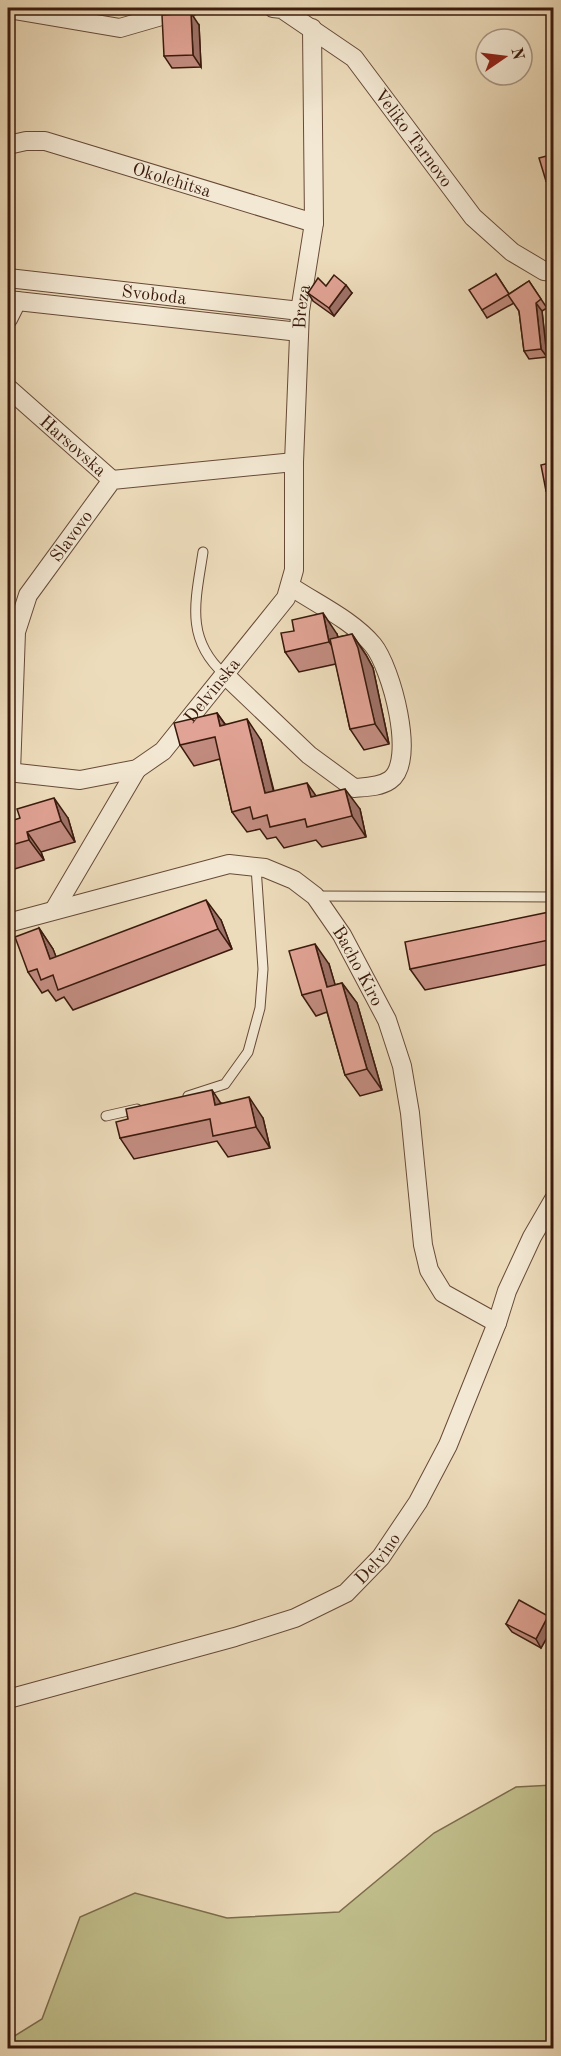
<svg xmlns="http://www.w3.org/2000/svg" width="561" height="2056" font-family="'Old Standard TT',serif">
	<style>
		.green { fill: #c0be8b; stroke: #7d6c4c; stroke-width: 1.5 }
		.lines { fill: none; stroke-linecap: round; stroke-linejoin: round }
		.lane-casing { stroke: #674a38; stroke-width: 11 }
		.street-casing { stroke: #674a38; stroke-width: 20 }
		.lane { stroke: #f3e8d3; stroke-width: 9 }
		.street { stroke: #f3e8d3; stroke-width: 18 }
		.wall { fill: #c28c80; stroke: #3a1a0d; stroke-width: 1.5 }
		.shaded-wall { fill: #9e7268; stroke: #3a1a0d; stroke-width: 1.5 }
		.building { fill: #e1a395; stroke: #3a1a0d; stroke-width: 1.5 }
		.labels { text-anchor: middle; stroke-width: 5; stroke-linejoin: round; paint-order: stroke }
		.street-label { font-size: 18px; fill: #3a1a0d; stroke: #f3e8d3 }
	</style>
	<rect width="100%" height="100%" fill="#eddcbb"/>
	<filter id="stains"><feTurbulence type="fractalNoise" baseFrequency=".00333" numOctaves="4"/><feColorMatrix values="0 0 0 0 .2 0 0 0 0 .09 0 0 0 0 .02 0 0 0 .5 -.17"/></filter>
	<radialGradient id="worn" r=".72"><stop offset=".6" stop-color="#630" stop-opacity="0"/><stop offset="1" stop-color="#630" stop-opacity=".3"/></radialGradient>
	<path class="green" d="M553,1785V2048H8V2040L42,2019L80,1917L135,1893L227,1918L339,1912L434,1833L516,1787Z"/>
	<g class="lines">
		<defs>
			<g id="lane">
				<path d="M203,552C196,599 184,638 224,674"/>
				<path d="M315,896L554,897"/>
				<path d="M188,1096L225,1084L248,1052L260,1008L263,969L256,867"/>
				<path d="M106,1116L137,1109"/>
			</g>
			<g id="street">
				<path id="s1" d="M273,8L282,9L354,58L473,217L512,252L544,271L554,272"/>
				<path d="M8,9L120,28L189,8"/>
				<path id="s2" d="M8,145L26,141H45L314,223"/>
				<path id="s3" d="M8,278L300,311"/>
				<path d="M8,300L299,332"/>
				<path d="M8,319L17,301"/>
				<path id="s4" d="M8,388L112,480"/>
				<path d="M224,674L309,755L354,788C366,787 380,787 390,780C417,761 391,667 373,645C352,620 317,604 290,586"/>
				<path id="s5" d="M8,772L80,780L137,769L163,751L286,598L294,570V462L300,311L314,223L312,28"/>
				<path id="s6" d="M11,772L16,632L28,595L112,480L294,462"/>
				<path d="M54,910L137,769"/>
				<path id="s7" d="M8,923L229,864L265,868L294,880L315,896L342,935L387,1020L402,1066L410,1113L423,1245L429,1270L443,1293L497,1323"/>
				<path id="s8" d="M8,1699L235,1637L295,1618L346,1593L381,1557L418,1502L448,1445L497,1323L507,1291L532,1237L554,1199"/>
			</g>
		</defs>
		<use href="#lane" class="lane-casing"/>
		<use href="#street" class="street-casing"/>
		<use href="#lane" class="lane"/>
		<use href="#street" class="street"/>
	</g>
	<g class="wall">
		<path d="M199,25L201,67L172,68L164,56Z"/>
		<path d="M554,154V189H552L546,181Z"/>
		<path d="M496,274L509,294L529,281L547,308L542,311L547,357L529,359L524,351L519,311L514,303L487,318L482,310Z"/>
		<path d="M326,286L352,293L334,316L313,301L308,293Z"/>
		<path d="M554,462V497L550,498L546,491Z"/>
		<path d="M337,634L338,637L352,634L366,655L373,668L389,744L364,750L350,729L336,664L299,672L285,652Z"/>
		<path d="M217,713L225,724L261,740L274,791L316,796L360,809L366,837L322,847L316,840L284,848L276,837L267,839L260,829L247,832L232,812L220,759L194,766L180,745Z"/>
		<path d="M68,818L75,842L41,852L44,860L8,871V822Z"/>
		<path d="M554,911V963L425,990L410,969Z"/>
		<path d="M221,920L232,949L73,1010L64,997L56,1001L48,990L42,993L28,972L39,928L53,949L56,957Z"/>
		<path d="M329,964L335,985L342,983L357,1003L382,1090L360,1096L345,1075L327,1012L316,1016L302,995Z"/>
		<path d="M221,1103L263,1118L270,1148L228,1157L217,1141L134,1159L120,1138Z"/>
		<path d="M548,1616L554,1625L541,1648L512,1632L506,1624Z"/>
	</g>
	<g class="shaded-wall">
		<path d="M191,13L199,25L201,67L193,55Z"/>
		<path d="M346,285L352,293L334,316L329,308Z"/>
		<path d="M536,303L542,311L547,357L541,349Z"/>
		<path d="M323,613L337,634L344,662L329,642Z"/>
		<path d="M352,634L366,655L373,668L389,744L375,724Z"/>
		<path d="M217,713L231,733L220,726Z"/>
		<path d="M247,719L261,740L279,814L265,793Z"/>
		<path d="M307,783L321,803L311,797Z"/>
		<path d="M345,789L360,809L366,837L352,816Z"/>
		<path d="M54,798L68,818L75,842L61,821Z"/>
		<path d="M27,832L41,852L44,860L29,840Z"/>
		<path d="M206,900L221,920L232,949L218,929Z"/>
		<path d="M39,928L53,949L65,980L50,959Z"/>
		<path d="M315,944L329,964L342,1008L327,987Z"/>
		<path d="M342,983L357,1003L382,1090L367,1069Z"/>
		<path d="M212,1090L226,1111L215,1105Z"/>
		<path d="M249,1097L263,1118L270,1148L256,1127Z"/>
		<path d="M548,1616L554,1625L541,1648L536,1639Z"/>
	</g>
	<g class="building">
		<path d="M191,13L193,55L164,56L162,15Z"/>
		<path d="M554,154V179L546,181L539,158Z"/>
		<path d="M496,274L509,294L482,310L469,290Z"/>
		<path d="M334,275L346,285L329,308L308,293L318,278L326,286Z"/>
		<path d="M529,281L541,299L536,303L541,349L524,351L519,311L508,295Z"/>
		<path d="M554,462V490L546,491L541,465Z"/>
		<path d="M323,613L329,642L285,652L281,633L294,631L292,620Z"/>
		<path d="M352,634L358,648L375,724L350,729L330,639Z"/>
		<path d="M217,713L220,726L247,719L265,793L307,783L311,797L345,789L352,816L307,827L305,819L270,827L267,815L253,819L250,807L232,812L215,737L180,745L174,723Z"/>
		<path d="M54,798L61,821L27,832L29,840L8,846V822L20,818L17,809Z"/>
		<path d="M206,900L218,929L58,990L53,975L41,980L37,969L28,972L15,937L39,928L50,959Z"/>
		<path d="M554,911V939L410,969L405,942Z"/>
		<path d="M315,944L327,987L342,983L367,1069L345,1075L321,990L302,995L289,951Z"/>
		<path d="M212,1090L215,1105L249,1097L256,1127L213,1136L210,1119L120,1138L116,1122L128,1119L126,1109Z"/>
		<path d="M519,1600L548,1616L536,1639L506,1624Z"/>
	</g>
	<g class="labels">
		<g class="street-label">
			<text dy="6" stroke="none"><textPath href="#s1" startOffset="196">Veliko Tarnovo</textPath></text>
			<text dy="6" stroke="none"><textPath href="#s2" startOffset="170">Okolchitsa</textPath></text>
			<text dy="6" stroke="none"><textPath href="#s3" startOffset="147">Svoboda</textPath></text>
			<text dy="6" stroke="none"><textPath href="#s5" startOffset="651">Breza</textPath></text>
			<text dy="6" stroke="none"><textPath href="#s4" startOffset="87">Harsovska</textPath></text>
			<text dy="6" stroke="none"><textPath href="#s6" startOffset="252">Slavovo</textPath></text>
			<text dy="6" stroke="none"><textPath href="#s5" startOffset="240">Delvinska</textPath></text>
			<text dy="6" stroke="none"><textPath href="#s7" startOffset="405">Bacho Kiro</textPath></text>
			<text dy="6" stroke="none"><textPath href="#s8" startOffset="402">Delvino</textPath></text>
		</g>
	</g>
	<rect width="561" height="2056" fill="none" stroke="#eddcbb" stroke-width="30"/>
	<rect x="9" y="9" width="543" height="2038" fill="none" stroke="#3a1a0d" stroke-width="3"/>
	<rect x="15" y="15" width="531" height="2026" fill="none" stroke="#3a1a0d" stroke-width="1.5"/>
	<g transform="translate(504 57) rotate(76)"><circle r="28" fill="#f3e8d3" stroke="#a99684" stroke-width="1.5"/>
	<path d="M0-4.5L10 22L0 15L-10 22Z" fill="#8f2418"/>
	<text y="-9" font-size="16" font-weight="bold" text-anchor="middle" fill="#3a1a0d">N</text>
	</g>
	<rect width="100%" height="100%" filter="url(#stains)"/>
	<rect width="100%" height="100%" fill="url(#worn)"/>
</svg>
